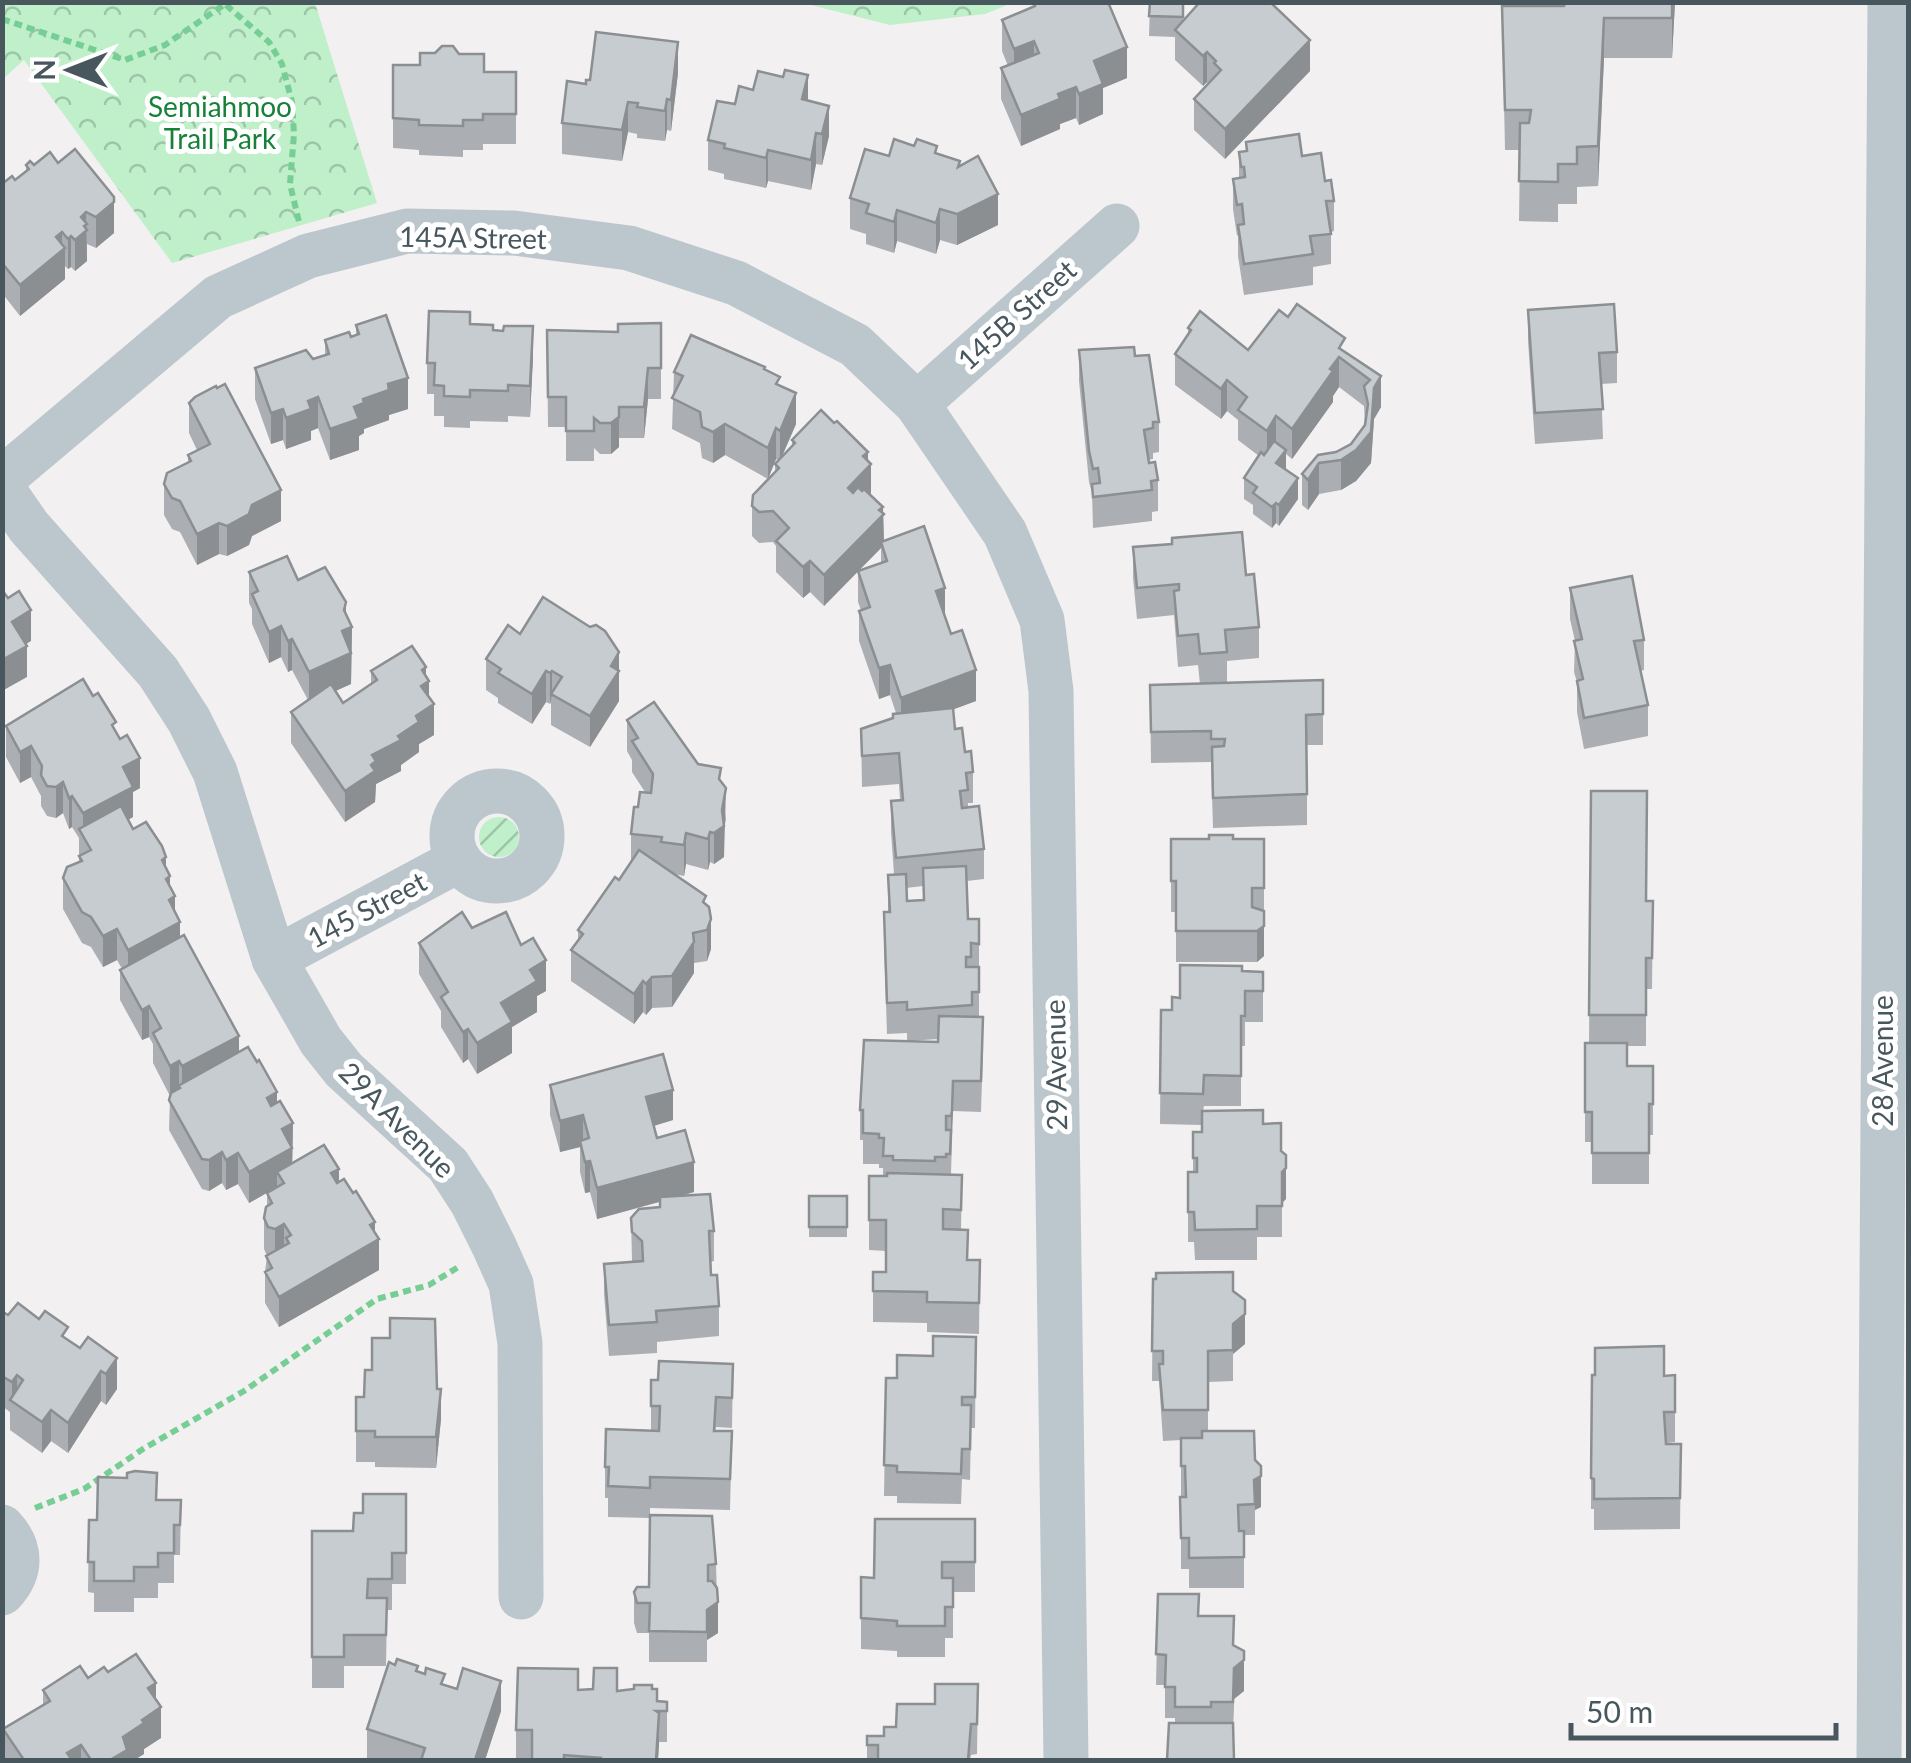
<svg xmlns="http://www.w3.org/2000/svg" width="1911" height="1763" font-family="Lato,sans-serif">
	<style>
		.forest { fill: url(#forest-crowns) }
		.garden { fill: url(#garden-furrows) }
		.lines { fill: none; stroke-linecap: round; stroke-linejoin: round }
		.path { stroke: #77ce94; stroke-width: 6; stroke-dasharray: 8 5; stroke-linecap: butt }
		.minor { stroke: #bcc7cd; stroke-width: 45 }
		.wall { fill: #abafb3; fill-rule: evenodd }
		.shaded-wall { fill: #8b8f92 }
		.building { fill: #c7ccd0; stroke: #8b8f92; stroke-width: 2.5 }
		.labels { text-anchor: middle; stroke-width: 10; stroke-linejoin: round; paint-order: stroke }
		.park-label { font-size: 28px; fill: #17813a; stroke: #fff }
		.street-label { font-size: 28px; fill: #48575e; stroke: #fff }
	</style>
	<defs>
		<pattern id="forest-crowns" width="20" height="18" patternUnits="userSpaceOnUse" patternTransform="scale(2.5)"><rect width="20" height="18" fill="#bff0ca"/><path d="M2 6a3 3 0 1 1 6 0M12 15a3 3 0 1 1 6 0" fill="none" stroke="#9dc5a7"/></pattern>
		<pattern id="garden-furrows" width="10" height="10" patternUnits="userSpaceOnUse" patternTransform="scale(2.5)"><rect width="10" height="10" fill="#bff0ca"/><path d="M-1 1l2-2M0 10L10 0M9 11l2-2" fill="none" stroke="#9dc5a7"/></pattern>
	</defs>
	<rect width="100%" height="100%" fill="#f3f0f1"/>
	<g class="forest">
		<path d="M3,2L315,3L377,203L172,263L24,60L3,79Z"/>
		<path d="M803,3H1012L985,14L890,25Z"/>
	</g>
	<circle class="garden" cx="499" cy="837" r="20"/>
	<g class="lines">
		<g class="path">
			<path d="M226,5L269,42L282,64L292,102L294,134L290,184L299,222"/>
			<path d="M2,19L125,60L165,45L228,2"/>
			<path d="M35,1508L84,1489L143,1449L244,1391L377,1299L429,1285L460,1266"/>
		</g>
		<g class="minor">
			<path d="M917,404L1117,226"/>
			<path d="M2,479L218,297L308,256L407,231L514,233L629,248L736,283L855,345L917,404L1005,533L1042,620L1051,691L1066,1760"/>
			<path d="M2,488L29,527L158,672L189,720L215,772L274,959L321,1041L344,1070L448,1165L472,1202L494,1246L511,1284L520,1343L521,1597"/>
			<circle cx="497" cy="836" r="45"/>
			<path d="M274,959L459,860"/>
			<path d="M2,1527C22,1548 22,1572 2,1593"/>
			<path d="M1879,1760L1890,2"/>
		</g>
	</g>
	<g class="wall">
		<path d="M1150,2H1184L1183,21L1310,71L1225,159L1194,130V99L1208,84L1207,82L1203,86L1175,60V37L1149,36Z"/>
		<path d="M1675,2L1672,58H1604L1598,186L1577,187V204H1558V222L1519,221L1520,150H1505L1502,6Z"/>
		<path d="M1034,3L1127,78L1103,88V114L1079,125L1076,118L1060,124V129L1021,146L1001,99V68L1008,66L1002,51V20L1034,7Z"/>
		<path d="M459,54L484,72H516V144H483V150H463V157L419,155V150L393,148V65H420Z"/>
		<path d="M678,73L671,131L667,130L665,141L637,138V134L628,132L622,161L562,154V123L586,84L590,80Z"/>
		<path d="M808,101L829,136L822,165L816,164L811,190L768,181L766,188L724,179V174L708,170V140L735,104Z"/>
		<path d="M1246,142L1302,156L1325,181L1334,201V231L1331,232V264L1313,267V285L1244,295L1238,256V235L1237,236L1233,209V179L1239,178V152L1246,151Z"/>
		<path d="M937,153L960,166L998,225L957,245L940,240L936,254L897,241L894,253L866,244V234L850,229V198L889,156Z"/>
		<path d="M26,165H34L114,233L96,248L87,244V261L75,271L71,267L68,269L65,266V279L20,316L2,293V184L15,180L26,172Z"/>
		<path d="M1528,310L1617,352V383L1601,384L1603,439L1535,444L1528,341Z"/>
		<path d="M1288,317L1381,376V407L1374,419L1371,463L1356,481L1341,490L1319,494L1308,510L1302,505V474L1351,444L1365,425L1364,406L1339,387L1333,396V402L1292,459L1286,454V469L1298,499L1279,526L1276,523L1272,528L1253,514V505L1244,499V478L1259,456L1238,440V420L1227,411L1221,419L1175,385V354L1188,335V328L1248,350Z"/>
		<path d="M661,323V399H648L644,438H619V447L611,454H600L594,448V461H566V427H548L547,330L618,332Z"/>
		<path d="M470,324L493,330L533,357L530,417L508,416V422L470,421V428L444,427V416H434V394H427V363Z"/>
		<path d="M356,325L408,409L389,415V420L364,429V433L359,436V450L330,460L318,428L311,431V440L286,449L283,440L271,444L255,399V368L313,359L325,355V340L356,335Z"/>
		<path d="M1079,350L1135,356L1159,422V452L1153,453V459L1148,460L1158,480V511L1152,512V521L1093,528L1092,493L1089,482L1079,381Z"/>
		<path d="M765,370L780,386L796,424L782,456L792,447V440L868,461L871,495L883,513L884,541L945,617L976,701L953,709L955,729L973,772V803H968V807L984,849V879L967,881L968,919H979V1017L983,1048L981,1112L953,1111L951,1174L962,1175L961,1230L968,1260H980L979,1334L927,1332V1323L873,1322V1272H886V1251L869,1250V1176H883V1168H879V1164H863V1140H860V1110L907,1041V1033L887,1034L884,943V912H888V875L894,874L891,832V801L900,800L899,784L862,787L861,729L893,718L896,713L890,695L879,699L859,641V611L861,610L858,602V571L881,563V548L824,606L810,592L803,598L776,572V546L773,542L759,543L752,536V506L775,472V464L778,460L776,459L768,479L725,455L713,463L702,458L700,443L672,429L674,372ZM923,886V900L907,901L906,888ZM938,1039V1042L908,1041Z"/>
		<path d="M189,403L281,521L252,536L249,545L227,556L219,554L197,565L180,532L172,529L164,515V484L188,462V455L197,450L189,433Z"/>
		<path d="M1133,547L1246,575L1259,627V658L1227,661V683L1323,680V745H1307V825L1213,828L1211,762L1151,763L1150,685L1200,684L1198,665L1178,667L1174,615L1137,619L1133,578Z"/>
		<path d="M249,572L298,580L346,615L352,627L351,684L335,691L343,703L371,684V671L426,676L434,735L419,744V752L401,765V771L376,784L375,802L345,822L291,743V712L308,700L292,670L288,672L281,657L269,663L252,624V609L249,603Z"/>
		<path d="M1570,588L1644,640V670L1640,671L1648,705V736L1584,749L1577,712V682L1574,672L1575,641L1570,619Z"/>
		<path d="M520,634L619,652V701L590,747L551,725V702L550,704L546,702L532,724L498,703V698L486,690V659Z"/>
		<path d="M627,720L698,764L721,781L726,819L724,830V857L714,864L710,862L708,870L686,864L684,876L674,874L706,904L711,949L707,961L694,963V973L672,1007L652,1008L646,1015L643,1012L634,1024L571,981V950L578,940V930L619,880L631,863V834L638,807L645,792L632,772V760L627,751Z"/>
		<path d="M6,726L116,732L140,788L133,792V817L128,820L133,829L166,867L180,937L239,1051L293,1123L292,1163L339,1182L375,1232L379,1270L279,1327L265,1303V1272L267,1256L264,1249V1218L267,1206V1193L277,1187L249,1203L238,1184L226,1190L222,1183L209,1191L202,1189L169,1130L170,1096L153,1063V1044L149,1037L142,1040L120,1000V970L122,969L117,960L103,967L91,947L82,943L63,909V878L79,862V838L72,827L69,829L63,813L56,818L47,816L41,806V796L31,777L20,783L6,757Z"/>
		<path d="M1591,791L1646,901H1653L1652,989H1646V1046H1627V1066H1653V1135H1649V1184H1592V1142H1585V1043H1589Z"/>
		<path d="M1171,839H1264V956L1257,962H1176V912H1171Z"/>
		<path d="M472,928L521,945L546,991L537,996V1012L512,1027V1053L477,1074L468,1059L463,1063L441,1027V1011L419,974V943Z"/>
		<path d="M1263,972V1022H1245V1046H1241V1106H1204L1203,1111L1263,1124L1281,1151L1286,1199L1282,1203V1237H1257V1260H1195L1194,1242H1188V1172H1193V1132H1202V1125L1160,1124L1161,1010H1172L1180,998Z"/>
		<path d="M550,1085L673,1120L654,1126L657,1138L694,1192L684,1195L714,1231V1261L710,1262L711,1275L719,1306V1336L657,1342V1353L609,1356L604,1294V1264L632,1261L631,1218L660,1207V1202L597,1219L590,1192L585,1193L580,1172V1147L560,1152L550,1115Z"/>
		<rect x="809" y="1196" width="38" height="41"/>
		<path d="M1153,1279L1233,1291L1245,1344L1233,1354V1381L1208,1382V1431L1255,1460L1261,1507L1255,1510V1535H1244V1588H1189V1569H1181V1440L1163,1441L1159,1381H1152Z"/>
		<path d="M2,1314L68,1340L80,1348L88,1337L117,1389L106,1405L101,1401L68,1453L51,1441L42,1453L10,1430V1412L2,1406Z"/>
		<path d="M976,1337L975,1428H971L970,1480L962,1479L961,1504L897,1503V1496H884L886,1378H897L933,1356Z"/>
		<path d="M733,1364L732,1428L716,1427L715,1431H732L730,1510L650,1508V1518L608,1517V1498H605V1467L651,1431V1380H658Z"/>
		<path d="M372,1370L437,1389L441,1419L436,1468L375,1467V1462H356V1397H364Z"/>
		<path d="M1675,1375V1442L1666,1443V1444H1681L1680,1529L1594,1530V1509H1591V1478L1664,1376Z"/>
		<path d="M406,1494V1584H392V1610H387L386,1666H344V1688H312V1531H353L363,1513Z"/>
		<path d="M157,1500H181L180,1555H174V1583H158V1598H134V1612H94V1593L88,1592L89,1520H97Z"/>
		<path d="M650,1515L716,1564L718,1633L707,1640V1662H649V1633H637L634,1623V1592L649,1587Z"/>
		<path d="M975,1519V1592H953V1638H945V1657H897V1651L861,1649V1577L874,1578Z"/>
		<path d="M1158,1594L1199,1616L1234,1645L1244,1691L1234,1699L1233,1727L1175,1723V1718H1165V1685H1156Z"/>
		<path d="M108,1672L156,1699L161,1738L144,1749V1754L134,1760H4L3,1729L43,1705V1690Z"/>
		<path d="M418,1672L501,1711L485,1760L367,1759V1729Z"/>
		<path d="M978,1684L977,1754L971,1755L970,1760H867V1736H884L935,1704Z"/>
		<path d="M652,1689L657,1701L667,1702V1742H659L658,1760H516V1730L578,1690L617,1691Z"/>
	</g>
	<g class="shaded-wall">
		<path d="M1672,2H1675L1672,58Z"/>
		<path d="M1604,18V58L1598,186V146Z"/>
		<path d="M1310,40V71L1225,159V129Z"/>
		<path d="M1034,41V72L1014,80V49Z"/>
		<path d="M678,42V73L671,131V100Z"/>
		<path d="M1127,47V78L1103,88V114L1079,125V94L1094,61Z"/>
		<path d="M1207,52V82L1203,86V56Z"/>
		<path d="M808,75V106L802,99Z"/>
		<path d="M1076,87V118L1060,124V129L1021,146V115L1058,94Z"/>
		<path d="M667,99V130L665,141V111Z"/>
		<path d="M628,102V132L622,161V130Z"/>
		<path d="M829,106V136L822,165V134Z"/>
		<path d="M816,133V164L811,190V160Z"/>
		<path d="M768,150V181L766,188V158Z"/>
		<path d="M998,194V225L957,245V214Z"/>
		<path d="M114,202V233L96,248V217Z"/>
		<path d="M940,209V240L936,254V223Z"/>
		<path d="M897,210V241L894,253V222Z"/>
		<path d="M86,212L87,261L75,271V240L81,217Z"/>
		<path d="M62,232V251L65,248V279L20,316V285L56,237Z"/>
		<path d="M71,236V267L68,269V239Z"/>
		<path d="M533,326V357L530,417V386Z"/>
		<path d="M1339,357V387L1333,396V402L1292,459V429Z"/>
		<path d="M648,368V399L644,438V407Z"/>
		<path d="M1381,376V407L1374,419L1371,463L1356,481L1341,490V460L1371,432L1374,388Z"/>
		<path d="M408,378V409L389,415V420L364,429V433L359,436V450L330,460V429L363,399L388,384Z"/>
		<path d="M1227,380V411L1221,419V389Z"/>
		<path d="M796,393V424L780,461V431Z"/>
		<path d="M318,397V428L311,431V440L286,449V418L308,401Z"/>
		<path d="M283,409V440L271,444V413Z"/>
		<path d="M1276,416V447L1267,462V431Z"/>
		<path d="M619,417V447L611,454V423Z"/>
		<path d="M725,424V455L713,463V432Z"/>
		<path d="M776,428V459L768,479V448Z"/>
		<path d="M1286,450V470L1276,463Z"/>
		<path d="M868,452V468L871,464V495L848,518V488L863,456Z"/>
		<path d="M1319,463V494L1308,510V480Z"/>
		<path d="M1298,478V499L1279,526V505Z"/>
		<path d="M281,490V521L252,536L249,545L227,556V526L252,505Z"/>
		<path d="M1276,503V523L1272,528V507Z"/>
		<path d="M883,507L884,545L881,542V548L824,606V575Z"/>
		<path d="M219,523V554L197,565V534Z"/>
		<path d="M810,561V592L803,598V567Z"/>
		<path d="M945,588V618L936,591Z"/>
		<path d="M346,602V629L352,627L351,684L309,703V672L342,631Z"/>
		<path d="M31,610V641L12,653V622Z"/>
		<path d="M281,626V657L269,663V632Z"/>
		<path d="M292,639V670L288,672V641Z"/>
		<path d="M27,646V677L2,691V660Z"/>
		<path d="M619,652V701L590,747V716L611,666Z"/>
		<path d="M890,665V695L879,699V668Z"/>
		<path d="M426,667V683L429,681V708L434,704V735L419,744V752L401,765V771L376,784L375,802L345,822V791L372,755L398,736L422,670Z"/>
		<path d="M976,670V701L901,729V698Z"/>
		<path d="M546,671V702L532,724V694Z"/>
		<path d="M552,671V695L550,704V673Z"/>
		<path d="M31,746V777L20,783V752Z"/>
		<path d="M140,758V788L133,792V817L87,842L83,836V813L123,767Z"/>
		<path d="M63,782V813L56,818V787Z"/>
		<path d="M726,788L724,857L714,864V833L722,810Z"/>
		<path d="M72,796V827L69,829V798Z"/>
		<path d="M710,832V862L708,870V839Z"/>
		<path d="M686,833V864L684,876V845Z"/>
		<path d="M166,857V879L170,876V899L175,896V925L180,922V953L128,981V950L162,860Z"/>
		<path d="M711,919V949L707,961V930Z"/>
		<path d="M1264,926V956L1257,962V931Z"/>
		<path d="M117,929V960L103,967V936Z"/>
		<path d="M694,942V973L672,1007V976Z"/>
		<path d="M546,960V991L537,996V1012L512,1027V1053L477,1074V1043L501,1003L530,970Z"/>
		<path d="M652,977V1008L646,1015V984Z"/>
		<path d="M643,981V1012L634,1024V994Z"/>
		<path d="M149,1006V1037L142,1040V1010Z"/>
		<path d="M468,1029V1059L463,1063V1032Z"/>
		<path d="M239,1036V1066L182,1097V1066Z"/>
		<path d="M179,1061V1088L178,1086V1092L170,1097V1066Z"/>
		<path d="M953,1081V1111L951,1147V1116Z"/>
		<path d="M673,1090V1120L646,1128V1097Z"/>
		<path d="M277,1092V1123L267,1098Z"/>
		<path d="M583,1115V1146L580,1141V1147L560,1152V1121Z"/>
		<path d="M293,1123L292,1178L277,1172V1187L249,1203V1172L282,1129Z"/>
		<path d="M222,1152V1183L209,1191V1160Z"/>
		<path d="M238,1153V1184L226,1190V1160Z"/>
		<path d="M590,1161V1192L585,1193V1162Z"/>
		<path d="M694,1162V1192L597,1219V1188Z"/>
		<path d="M1286,1168V1199L1282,1203V1172Z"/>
		<path d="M339,1169V1200L331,1173Z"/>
		<path d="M375,1222V1241L379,1239V1270L279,1327V1297Z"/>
		<path d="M284,1224V1255L275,1260V1229Z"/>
		<path d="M1245,1314V1344L1233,1354V1324Z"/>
		<path d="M117,1358V1389L106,1405V1374Z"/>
		<path d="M101,1371V1401L68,1453V1423Z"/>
		<path d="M17,1375V1405L12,1401V1382Z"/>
		<path d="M441,1389V1419L436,1468V1437Z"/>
		<path d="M51,1410V1441L42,1453V1422Z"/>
		<path d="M1261,1476V1507L1255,1510L1254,1480Z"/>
		<path d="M718,1602V1633L707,1640V1610Z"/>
		<path d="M1244,1660V1691L1234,1699L1233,1733L1234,1668Z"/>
		<path d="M501,1681V1711L485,1760H475Z"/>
		<path d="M156,1683V1711L161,1707V1738L144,1749V1754L134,1760H110L148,1688Z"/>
		<path d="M659,1713V1744L658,1760H656Z"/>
		<path d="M81,1745V1760H67V1753Z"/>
	</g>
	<g class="building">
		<path d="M1036,2H1108L1127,47L1094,61L1103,84L1079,94L1076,87L1058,94L1060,99L1021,115L1001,68L1039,53L1034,41L1014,49L1002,20L1035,6L1034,3Z"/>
		<path d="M1150,2H1183V17L1149,16Z"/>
		<path d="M1200,2H1270L1310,40L1225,129L1194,99L1221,70L1214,63L1216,61L1207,52L1203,56L1175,30Z"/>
		<path d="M1565,2H1672V18H1604L1598,146L1577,147V164H1558V182L1519,181L1520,123H1529L1531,110H1505L1502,6H1564Z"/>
		<path d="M596,32L678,42L671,100L667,99L665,111L637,107L638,103L628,102L622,130L562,123L567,81L586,84V80H590Z"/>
		<path d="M442,46H453L459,54H484V72H516V114H483V120H463V126L419,125V120L393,118V65H420V53H435Z"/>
		<path d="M785,70L808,75L802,99L829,106L822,134L816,133L811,160L768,150L766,158L724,148L725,144L708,140L717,101L735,104L739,86L753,90L758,71L783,77Z"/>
		<path d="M1299,134L1302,156L1321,153L1325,181L1331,180L1334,201H1326L1331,234L1310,236L1313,254L1244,264L1238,225L1244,224L1242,204L1237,205L1233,179L1245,177L1244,167H1241L1239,152L1247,151L1246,142Z"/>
		<path d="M894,139L914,146L917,139L937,146L935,153L960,161L958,167L978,156L998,194L957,214L940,209L936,223L897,210L894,222L866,213L869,204L850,198L865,149L889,156Z"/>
		<path d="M75,149L114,197V202L96,217L86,212L81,217L87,224L84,226L87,230L75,240L71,236L68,239L62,232L56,237L65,248L20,285L2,263V184L12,176L15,180L29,169L26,165L30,161L34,165L50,152L58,163Z"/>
		<path d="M1297,304L1345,338L1339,348L1381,376L1374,388L1371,432L1356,450L1341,460L1319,463L1308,480L1302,474L1318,455L1336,452L1351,444L1365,425L1368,404L1364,386L1370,380L1339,357L1330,369L1333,371L1292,429L1276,416L1267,431L1238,410L1247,397L1227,380L1221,389L1175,354L1191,330L1188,328L1200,311L1248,350L1279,310L1288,317Z"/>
		<path d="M1614,304L1617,352L1599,353L1603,409L1535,413L1528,310Z"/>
		<path d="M429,311L470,312V324L493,325V330L503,331L504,326H533L530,386L508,385V391L470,390V397L444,396V386L434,385L435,363H427Z"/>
		<path d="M386,315L408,378L388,384L389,390L363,399L364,403L354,407L359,419L330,429L318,397L308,401L311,409L286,418L283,409L271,413L255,368L306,350L313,359L329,354L325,340L349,332L351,337L359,334L356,325Z"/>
		<path d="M661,323V368H648L644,407H619V417L611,423H600L594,418V431H566V397H548L547,330L618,332V324Z"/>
		<path d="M691,335L765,367L764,369L780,377L776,384L796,393L780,431L776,428L768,448L725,424L713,432L702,427L700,412L672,398L683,376L674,372Z"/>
		<path d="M1134,347L1135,356L1149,355L1159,422H1153V428L1144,430L1149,463L1155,462L1158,480L1151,481L1152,490L1093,497L1092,484L1100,483L1098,468L1093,469L1089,451L1079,350Z"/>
		<path d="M225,384L281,490L252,505L249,514L227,526L219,523L197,534L180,501L172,498L164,484L167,473L191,461L188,455L210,444L189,403L195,397L216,386L217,388Z"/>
		<path d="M821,410L834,423L837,421L868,452L863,456L871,464L848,488L853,493L858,487L862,491L864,489L883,507L879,510L884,514L824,575L810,561L803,567L776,541L789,528L773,511L759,512L752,506L753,495L779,468L775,464L795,443L792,440Z"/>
		<path d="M1274,441L1286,450L1276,463L1298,478L1279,505L1276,503L1272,507L1253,493L1257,487L1244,478L1261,452L1264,455Z"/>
		<path d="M924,526L945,588L936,591L951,634L962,630L976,670L901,698L890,665L879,668L859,611L870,607L858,571L887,561L881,542Z"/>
		<path d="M1242,532L1246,575L1254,574L1259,627L1225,630L1227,652L1200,654L1198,634L1178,636L1174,591L1179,590V584L1137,588L1133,547L1172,544V538Z"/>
		<path d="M287,556L298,580L325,567L346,602L344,610L352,627L342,631L351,653L309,672L292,639L288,641L281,626L269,632L252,594L258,591L249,572Z"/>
		<path d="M1632,576L1644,640L1634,641L1648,705L1584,718L1577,681L1583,679L1574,641L1582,639L1570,588Z"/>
		<path d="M2,590L8,598L19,591L31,610L12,622L27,646L2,660Z"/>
		<path d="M543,597L590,627L596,625L605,631L619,652L611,666L619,671L590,716L551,694L562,677L552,671L550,673L546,671L532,694L498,673L501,669L486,659L508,625L520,634Z"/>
		<path d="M412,646L426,667L422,670L429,681L421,686L434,704L416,716L419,722L398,736L401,740L372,755L376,761L371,765L375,771L345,791L291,712L331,684L343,703L377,680L371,671Z"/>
		<path d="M83,679L93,696L98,693L116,722L112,725L120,739L127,735L140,758L123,767L133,787L83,813L72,796L69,798L63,782L56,787L47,786L41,775L42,766L31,746L20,752L6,726Z"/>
		<path d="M1323,680V714L1306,715L1307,794L1213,798L1212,747L1224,746L1225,739H1211V731L1151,732L1150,685Z"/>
		<path d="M654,702L698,764L721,768L719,779L726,788L722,810L724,826L714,833L710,832L708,839L686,833L684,845L661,842L662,837L631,834L634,807H638L640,792L651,793L653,774L632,741L638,738L627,720Z"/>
		<path d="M953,708L955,729L962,728L965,752L971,751L973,772L966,773L968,790L960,791L962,808L979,806L984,849L896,858L891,801L903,800L899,753L862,756L861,729L893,718V714Z"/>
		<path d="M1591,791H1647L1646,901H1653L1652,958H1646V1015H1589Z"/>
		<path d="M121,806L133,829L146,822L162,846L166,857L162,860L170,876L166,879L175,896L169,900L180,922L128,950L117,929L103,936L91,917L82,912L63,878L67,867L82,861L79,856L91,850L79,829Z"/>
		<path d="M1209,835H1233V839H1264V888H1252V907L1264,911V926L1257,931H1176V881H1171V839H1209Z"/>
		<path d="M639,850L706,896L703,902L709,907L711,919L707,930L693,933L694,942L672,976L652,977L646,984L643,981L634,994L571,950L583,934L578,930L615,877L619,880Z"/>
		<path d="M966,866L968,919H979V944L971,943V957H966V967H979V992H972V1005L907,1010V1002L887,1003L884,912H890L888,875L906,874L907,901L924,900L923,868Z"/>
		<path d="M462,912L472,928L506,912L521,945L533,938L546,960L530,970L537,981L501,1003L512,1022L477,1043L468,1029L463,1032L441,997L448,992L419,943Z"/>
		<path d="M184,935L239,1036L182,1066L179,1061L170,1066L153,1033L161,1028L149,1006L142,1010L120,970Z"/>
		<path d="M1180,965L1242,966V971L1263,972V991H1245V1016H1241V1076L1204,1075L1203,1094L1160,1093L1161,1010H1172V997L1180,998Z"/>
		<path d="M939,1016L983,1017L981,1081H953L952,1111L951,1116H946V1130H951L950,1154H946V1157H935V1161L893,1160V1156H883L884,1138H879V1134L863,1133V1110H860L864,1040L938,1042Z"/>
		<path d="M1585,1043H1627V1066H1653V1104H1649V1153H1592V1112H1585Z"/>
		<path d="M248,1047L257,1062L259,1060L277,1092L267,1098L271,1106L280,1101L293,1123L282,1129L292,1148L249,1172L238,1153L226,1160L222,1152L209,1160L202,1159L169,1100L171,1093L180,1088L178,1086Z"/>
		<path d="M663,1054L673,1090L646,1097L657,1138L685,1130L694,1162L597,1188L590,1161L585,1162L580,1141L589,1138L583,1115L560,1121L550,1085Z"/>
		<path d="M1263,1110V1124L1281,1123V1151L1286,1155V1168L1282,1172V1206H1257V1229L1195,1230L1194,1212H1188V1172H1197V1158H1193V1132H1202V1111Z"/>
		<path d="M324,1145L339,1169L331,1173L337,1183L344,1179L353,1193L356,1191L375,1222L370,1225L379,1239L279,1297L265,1272L272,1268L266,1256L289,1243L286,1238L291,1235L284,1224L275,1229L268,1227L264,1218L266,1207L272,1203L267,1193L284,1183L277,1172Z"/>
		<path d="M887,1173L962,1175L961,1210L943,1209V1229L968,1230L967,1260H980L979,1303L927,1302V1292L873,1291V1272H886V1220H869V1176H887Z"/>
		<path d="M710,1194L714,1231H709L711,1275H717L719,1306L656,1311L657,1322L609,1325L604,1264L643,1261L642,1241L632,1232L631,1218L639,1209L660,1207V1197Z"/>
		<rect x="809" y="1196" width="38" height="31"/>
		<path d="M1233,1272V1291L1245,1300V1314L1233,1324V1350L1208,1351V1410H1163L1159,1364H1163V1351H1152L1153,1279H1156V1273Z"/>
		<path d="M18,1303L39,1319L45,1311L68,1327L62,1336L80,1348L88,1337L117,1358L106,1374L101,1371L68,1423L51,1410L42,1422L10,1400L23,1380L17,1375L12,1382L2,1376V1314L3,1312L8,1315Z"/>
		<path d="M390,1318L435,1319L437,1389H441L436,1437H375V1431H356V1397H364L365,1370H372V1338H390Z"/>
		<path d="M933,1336L976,1337L975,1397H962V1405H971L970,1449H962L961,1474L897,1472V1466L884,1465L886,1378H897V1355L933,1356Z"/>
		<path d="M1664,1346V1376L1675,1375V1412H1664L1666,1444H1681L1680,1498L1594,1499V1479L1591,1478L1592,1375H1595V1348Z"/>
		<path d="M659,1361L733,1364L732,1398L716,1397L714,1431H732L730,1479L650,1477V1488L608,1486L609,1467H605L606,1429L659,1431L660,1406H651V1380H658Z"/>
		<path d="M1202,1431H1254L1255,1460L1261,1466V1476L1254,1480L1255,1504L1238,1505L1239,1531H1244V1557L1189,1558V1538H1181L1180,1497H1186L1185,1466H1181V1438H1202Z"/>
		<path d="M135,1471L157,1473L156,1500H181L180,1525H174V1553H158V1567H134V1581H94V1562H88L89,1520H97L98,1477L127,1478V1473Z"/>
		<path d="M363,1494H406V1553H392V1579H368L367,1598H387L386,1635H344V1657H312V1531H353L354,1513H363Z"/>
		<path d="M650,1515L712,1516L716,1564L708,1565V1581H712L717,1588L718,1602L707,1610V1632L649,1631L650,1603H637L634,1592L637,1587H649Z"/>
		<path d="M875,1519H975V1562H942V1578H953V1607H945V1626H897V1621L861,1618V1577L874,1578Z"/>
		<path d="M1158,1594H1199L1198,1616H1234L1233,1645L1244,1651V1660L1234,1668L1233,1702H1211V1707H1175V1687H1165L1166,1655L1156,1654Z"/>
		<path d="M136,1654L156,1683L148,1688L161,1707L142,1720L144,1723L123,1737L127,1750L110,1760H91L81,1745L67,1753L72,1760H24L3,1729L50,1701L43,1690L80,1666L88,1678L104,1667L108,1672Z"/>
		<path d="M397,1659L418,1666L416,1671L425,1674L426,1668L445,1674L441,1684L457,1689L463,1668L501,1681L475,1760H421L425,1748L367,1729L389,1662L395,1665Z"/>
		<path d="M518,1668L578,1669V1690L593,1689L594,1668H617V1691L634,1689V1685H652V1689H657V1701L667,1702V1711H656L659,1713L656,1760H601V1758L564,1755V1760H532V1730H516Z"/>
		<path d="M935,1684H978L977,1724H971L968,1760H878V1745H867V1736H884V1727H896L897,1704H935Z"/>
		<path d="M1169,1723H1233L1234,1760H1167Z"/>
	</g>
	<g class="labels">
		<g class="park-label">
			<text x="220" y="117">Semiahmoo<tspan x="220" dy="32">Trail Park</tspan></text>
		</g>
		<g class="street-label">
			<text transform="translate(473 238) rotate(1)" y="10">145A Street</text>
			<text transform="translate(1017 315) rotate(-42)" y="10">145B Street</text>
			<text transform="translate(367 910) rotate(-28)" y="10">145 Street</text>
			<text transform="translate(1883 1061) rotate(-90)" y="10">28 Avenue</text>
			<text transform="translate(1056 1065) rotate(-91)" y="10">29 Avenue</text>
			<text transform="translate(397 1120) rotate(45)" y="10">29A Avenue</text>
		</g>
	</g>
	<rect width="1911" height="1763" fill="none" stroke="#48575e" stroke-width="10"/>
	<g transform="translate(70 70) rotate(270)" stroke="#ffffff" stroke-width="8" paint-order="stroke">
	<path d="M0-8L18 38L0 25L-18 38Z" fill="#48575e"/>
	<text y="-15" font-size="28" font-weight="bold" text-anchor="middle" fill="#48575e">N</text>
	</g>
	<path d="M1571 1723v15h265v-15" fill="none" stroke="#48575e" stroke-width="5"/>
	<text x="1586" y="1723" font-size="30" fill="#48575e" stroke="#ffffff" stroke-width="8" paint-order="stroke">50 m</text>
</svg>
